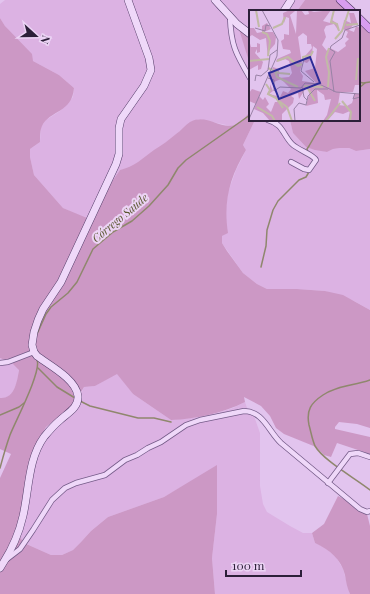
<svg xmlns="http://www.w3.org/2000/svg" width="370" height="594" font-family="'Playfair Display',serif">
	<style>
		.farmland { fill: #dcb2e3 }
		.green { fill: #cc98c5 }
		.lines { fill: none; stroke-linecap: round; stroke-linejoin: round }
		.stream { stroke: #8f876d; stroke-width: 1.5 }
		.street-casing { stroke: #745b88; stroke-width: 6 }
		.secondary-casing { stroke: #553e6a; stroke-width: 8 }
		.primary-casing { stroke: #422f56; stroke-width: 8 }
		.street { stroke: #efd8f9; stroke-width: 4.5 }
		.secondary { stroke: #efd8f9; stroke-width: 7 }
		.primary { stroke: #d89df0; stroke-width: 7 }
		.labels { text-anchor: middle; stroke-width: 4; stroke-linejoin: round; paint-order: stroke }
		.water-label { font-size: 11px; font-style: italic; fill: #58562e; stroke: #ecd4f5 }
		.inset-river { fill: none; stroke: #c1baa6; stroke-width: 2 }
		.inset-road { fill: none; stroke: #9982a6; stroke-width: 1 }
		.view { fill: #2c2b97; fill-opacity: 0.15; stroke: #2c2b97; stroke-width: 2 }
		.inset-edge { fill: none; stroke: #2c1f39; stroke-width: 2 }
	</style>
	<rect width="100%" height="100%" fill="#e2c4ee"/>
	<g class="farmland">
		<path d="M5,0H305L297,11H250V33L239,27L250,65V111L244,120L238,124L231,126L199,119L191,122L168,141L135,165L128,169L120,170L87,219L63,208L34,175L30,157V149L40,142L41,127L46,120L60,111L73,97L74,88L59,75L33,61L5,26L0,18V4Z"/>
		<path d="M255,120H290L293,133L306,147L327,152L333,149L340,148H349L356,151L370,149V310L354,301L325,291L298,289H267L257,284L243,273L222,243V236L227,233L226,220V198L236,170L246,150L243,145Z"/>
		<path d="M0,358L12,363L19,369L17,383L11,395L4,398H0Z"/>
		<path d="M117,373L133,394L171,420L199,417L218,413L233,408L245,402L247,408L254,416L260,433V486L263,504L267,512L290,526L303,533H312L315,543L324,547L336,557L343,569L350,594H215L212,558L217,514L185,485L164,497L108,517L91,531L81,542L73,550L62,555H51L24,543L20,537V530L38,441L46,427L67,410L81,394L84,387L95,386Z"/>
	</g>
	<g class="green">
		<path d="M305,0H344L354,11H297Z"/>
		<path d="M359,16L370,28V149L356,151L349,148H340L333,149L327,152L315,150L306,147L293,133L290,120H359Z"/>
		<path d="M0,18L5,26L32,54L33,61L59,75L74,88C72,113 50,110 42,126C40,130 40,137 40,142L30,149V157L34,175L63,208L87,218L120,170C134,167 143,158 154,150C162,145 169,140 176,134C181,131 185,125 190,122C212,110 228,144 250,111V120H255L243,145L246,150C230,177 223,201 228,233L222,236V243L227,251L243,273L257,284L267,289H297L325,291L343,295L370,310V428L357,424L339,422L335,427V429L370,437V454L337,443L331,457L324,455L316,447L284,434L276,428L270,416L261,406L244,397L245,402C223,413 197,419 171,420L133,394L117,374L95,386L84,387L77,399L67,410L46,427L38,441L20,530V537L24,543L51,555H62L73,550L81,542L91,531L108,517L164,497L217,465V514L212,558L215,594H0V478L11,454L0,449V398C15,399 17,381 19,370L12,363L0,358Z"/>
		<path d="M238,26L250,33V65Z"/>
		<path d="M338,496L366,510L370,526V594H350C347,588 346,581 345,575C341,559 330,550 315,543L312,533L324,524Z"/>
	</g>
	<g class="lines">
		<g class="stream">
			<path d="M359,82L363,83L370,82"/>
			<path d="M359,88L365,83"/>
			<path d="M308,152L307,149L309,146L324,120"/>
			<path d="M261,267L266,246L267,230L273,210L278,201L299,180L306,177L309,172"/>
			<path d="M37,334L46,314L51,307L68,293L77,282L93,249L113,232L132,221L149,206L168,185L178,168L186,160L250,115"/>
			<path d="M38,368L57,387L75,398"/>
			<path d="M370,380C354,386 338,385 323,395C311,403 306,410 309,425C311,432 312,439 315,446C324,461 355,478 370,490"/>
			<path d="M80,401L90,406L138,418H154L171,422"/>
			<path d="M0,415L19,407L24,403"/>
			<path d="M0,468C3,457 6,446 10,435C15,422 42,371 37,360"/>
		</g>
		<defs>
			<g id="street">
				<path d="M230,17C231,46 236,54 250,78"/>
				<path d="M268,120C283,124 283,135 292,144C298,150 314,155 316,160L309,170L304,169L291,162"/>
				<path d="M0,363L8,362L34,352"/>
				<path d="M328,483L350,454L358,453L370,457"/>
				<path d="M7,559L20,549L33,530L52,500L65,488L76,483L105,475L125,460L137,455L148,448L161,442L186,425L200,420L244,411C263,411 269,432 281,443L360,509L367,512L370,511"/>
			</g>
			<g id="secondary">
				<path d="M215,0L237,24L250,34"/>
				<path d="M284,11L291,0"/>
				<path d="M0,568C10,553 19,534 23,516C29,490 28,459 44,437C49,431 53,426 59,421C66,414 79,408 78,396C76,379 49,365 37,356L34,352L32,345L34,332L38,320L43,309L61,282L116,164L119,154V128L121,119L144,86L151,70L149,58L128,0"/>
			</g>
			<g id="primary">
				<path d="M340,0L352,11"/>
				<path d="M359,18L370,29"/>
			</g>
		</defs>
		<use href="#street" class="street-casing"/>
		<use href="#secondary" class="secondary-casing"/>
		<use href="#primary" class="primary-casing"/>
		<use href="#street" class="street"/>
		<use href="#secondary" class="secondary"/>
		<use href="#primary" class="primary"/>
	</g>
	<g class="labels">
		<g class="water-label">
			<text transform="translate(120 218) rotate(-40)" y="4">Córrego Saúde</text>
		</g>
	</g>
	<g transform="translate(249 10)">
		<rect width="111" height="111" fill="#e2c4ee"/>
		<path d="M41,0L46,1L41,5L47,24L48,0H52L56,5L60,4L59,0L65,2L82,0L74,11L81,13L83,10L89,14V20L85,14L77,16L75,20L77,27L73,35L78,41L81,38L89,42L97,36L96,33L100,29L97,27L99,22L94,19L95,10L102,13L100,3H105L109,15H104L100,20L105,22L107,16L111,18V75H106L104,82H91L89,95L98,96L103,93L106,84H111V111H99L101,101L94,104L86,102L78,111H74L78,105L82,89L76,90L75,85L68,80L69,93L57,96L61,81L57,78L50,89L49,83L42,86L45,88L44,93L33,104V111H21L14,103L5,99L7,94L0,91V83L3,79L12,82L10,86L14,90L16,87L20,94L17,97L22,102L26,92H29L27,88L18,84L21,80V74L24,81L20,84L28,86L30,89L34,81L39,83L42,79L32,69L25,72L20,67L24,57L30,59V68L40,67L43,63L40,51L36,49L27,52L28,49L42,43L41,40L34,39L32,31L35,29V24L40,25V8L37,7L35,13L34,3ZM54,23L58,26V34H62L63,38L56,46L55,52L58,53L62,49L64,36L68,39L66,58L56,61L67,73L53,71L54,66L51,61L53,54L49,27ZM18,13L22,19L15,22H24L27,27L26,34L19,42V49L17,28L11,30L3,25L0,27V18H5L8,23L13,22V16ZM0,30L2,37H8V33L11,34V42L8,43V39L6,43L14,52L12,59L9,60V55L0,60Z" fill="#cc98c5" fill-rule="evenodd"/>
		<path class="inset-river" d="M7,0L10,17M85,0L82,12L88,14L90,21M97,15L109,14M24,18L33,14L36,7M13,22L18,24L21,31L19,46M86,29L93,21L100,0M54,49V47L62,45L64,41M0,51L20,49M28,51L39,47L49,56L53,54M19,58L30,63L41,64M26,61L28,67L49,77M107,70L109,48M17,74L21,80L19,84L27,88L34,98M55,76L74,77M58,77L66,91M79,77L80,62L77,47L80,38M30,91L38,97L43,111M93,91L102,102L101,111M8,97L23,106L26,111M77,111L91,93"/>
		<path class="inset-road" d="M6,18L16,21L17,15L21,16M55,49L52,61L65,72M19,60L21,45L28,40M19,68L25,70V81L31,77L52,78L56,73L70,74L87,82L111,84M6,71L7,65L12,66L19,60M53,77L55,87L58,90M85,82L81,51L86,42L81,39L82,36L93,28L96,20L111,15M106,83L104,89L111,87M0,109L28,46L29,30L13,0M46,111L45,99L50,93L57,95L59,86L66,79H79"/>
		<path class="view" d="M61,47L71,73L30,89L20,63Z"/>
		<rect width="111" height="111" class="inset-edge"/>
	</g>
	<g transform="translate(36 36) rotate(111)" stroke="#ecd4f5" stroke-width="3" paint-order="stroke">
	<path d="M0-3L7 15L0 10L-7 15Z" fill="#2c1f39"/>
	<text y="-6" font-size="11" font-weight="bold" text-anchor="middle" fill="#2c1f39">N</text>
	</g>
	<path d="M226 570v6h75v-6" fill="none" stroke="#2c1f39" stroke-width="2"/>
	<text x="232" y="570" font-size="12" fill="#2c1f39" stroke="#ecd4f5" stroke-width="3" paint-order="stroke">100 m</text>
</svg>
